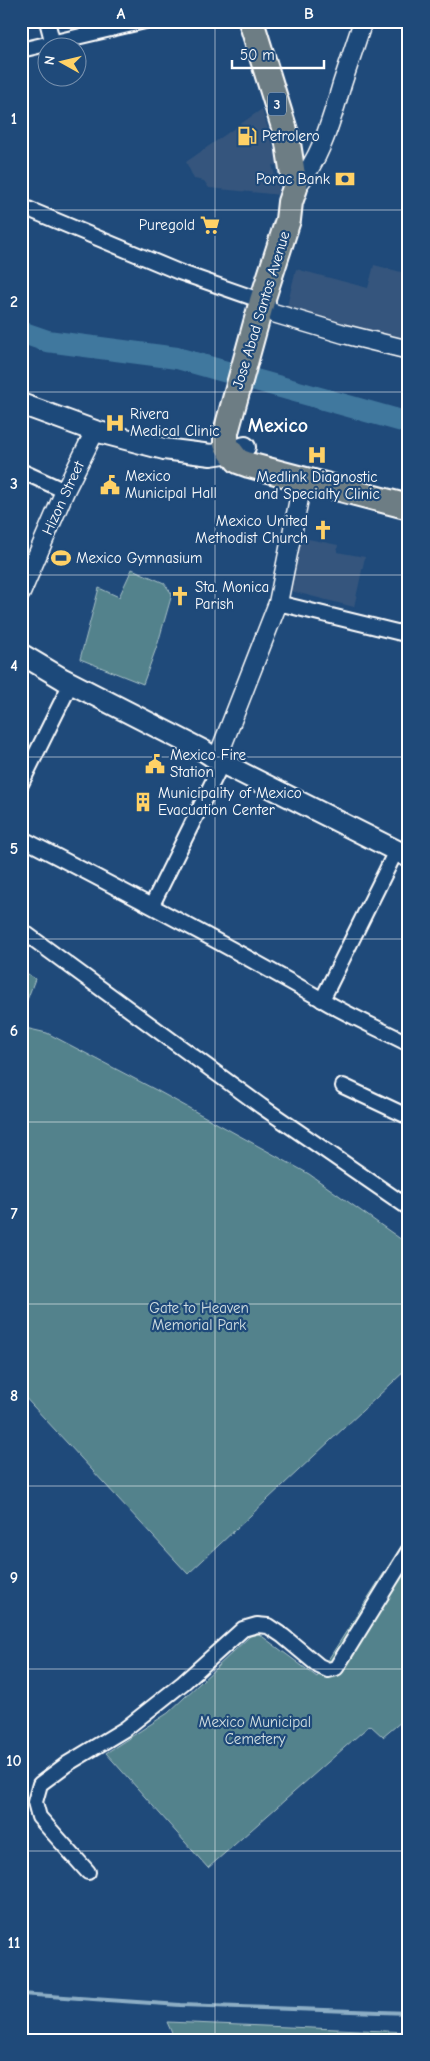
<svg xmlns="http://www.w3.org/2000/svg" width="430" height="2061" font-family="'Comic Neue',sans-serif">
	<style>
		.built { fill: #34557d }
		.green { fill: #52828c; stroke: #a8c0c6 }
		.lines { fill: none; stroke-linecap: round; stroke-linejoin: round }
		.stream { stroke: #8daec5; stroke-width: 4 }
		.river { stroke: #41789e; stroke-width: 22 }
		.minor-casing { stroke: #fff; stroke-width: 18 }
		.tertiary-casing { stroke: #fff; stroke-width: 21 }
		.secondary-casing { stroke: #fff; stroke-width: 24 }
		.trunk-casing { stroke: #fff; stroke-width: 28 }
		.minor { stroke: #1f4a7a; stroke-width: 14 }
		.tertiary { stroke: #1f4a7a; stroke-width: 18 }
		.secondary { stroke: #1f4a7a; stroke-width: 20 }
		.trunk { stroke: #6d7d84; stroke-width: 24 }
		.grid { fill: none; stroke: #fff; stroke-width: 1; stroke-opacity: 0.55 }
		.labels { text-anchor: middle; stroke-width: 4.5; stroke-linejoin: round; paint-order: stroke }
		.shield { fill: #1f4a7a; stroke: #bcc9d7; stroke-width: 1 }
		.shield-label { font-size: 14px; font-weight: bold; fill: #fff }
		.poi-label { font-size: 15px; fill: #fff; stroke: #1f4a7a; text-anchor: start }
		.street-label { font-size: 15px; fill: #fff; stroke: #1f4a7a }
		.park-label { font-size: 15px; fill: #d4e0e2; stroke: #1f4a7a }
		.district-label { font-size: 20px; font-weight: bold; fill: #fff; stroke: #1f4a7a }
		.neatline { fill: none; stroke: #fff; stroke-width: 2 }
		.grid-label { font-size: 16px; text-anchor: middle; font-weight: bold; fill: #fff }
	</style>
	<rect width="100%" height="100%" fill="#1f4a7a"/>
	<filter id="ink" filterUnits="userSpaceOnUse"><feTurbulence type="fractalNoise" baseFrequency=".02" numOctaves="2"/><feDisplacementMap in="SourceGraphic" scale="10" xChannelSelector="R" yChannelSelector="G"/><feConvolveMatrix kernelMatrix="1 2 1 2 8 2 1 2 1" color-interpolation-filters="sRGB"/></filter>
	<g filter="url(#ink)">
		<g class="built">
			<path d="M262,109L279,166L272,165L281,195L209,188L204,181L194,179L186,162Z"/>
			<path d="M374,265L409,274V342L286,310L296,269L368,288Z"/>
			<path d="M294,536L338,545L337,552L365,557L354,607L283,589Z"/>
		</g>
		<g class="green">
			<path d="M132,569L164,583L172,594L158,643L143,684L80,659L99,588L119,597Z"/>
			<path d="M21,969L35,979L21,1016Z"/>
			<path d="M21,1027L47,1033L158,1091L309,1174L409,1245V1367L188,1574L21,1393Z"/>
			<path d="M409,1534V1727L402,1721L383,1737L370,1725L208,1868L106,1753L168,1713L250,1636L259,1634L317,1677Z"/>
			<path d="M167,2022L409,2032V2040H175Z"/>
		</g>
		<g class="lines">
			<path class="stream" d="M21,1994L180,2005L409,2013"/>
			<path class="river" d="M21,332L47,341L177,358L409,423"/>
			<defs>
				<g id="minor">
					<path d="M47,21L53,44"/>
					<path d="M21,50L145,21"/>
					<path d="M21,206L179,272L268,303"/>
					<path d="M21,471L65,491"/>
					<path d="M278,603L409,635"/>
					<path d="M21,784L71,683"/>
					<path d="M21,838C122,890 223,943 321,999C349,1016 380,1029 409,1044"/>
					<path d="M152,905L222,763"/>
					<path d="M21,930L261,1106L409,1208"/>
					<path d="M322,1000L396,851"/>
					<path d="M343,1086L409,1117"/>
					<path d="M88,1872L39,1817L35,1802L40,1784L67,1764L125,1729L183,1683L243,1629L257,1625L268,1626L283,1636L319,1666L328,1670L336,1668L409,1550"/>
				</g>
				<g id="tertiary">
					<path d="M295,188C321,159 331,121 342,84C349,63 356,42 363,21"/>
					<path d="M260,309L344,334L409,350"/>
					<path d="M21,593L65,491L95,431"/>
					<path d="M217,759L278,603L303,479"/>
				</g>
				<g id="secondary">
					<path d="M21,404L95,431L164,449L211,455L231,452L245,447"/>
					<path d="M21,654L63,679L204,751L222,763L409,857"/>
				</g>
				<path id="trunk" d="M251,21L287,137L295,188L290,202L288,220L262,301L226,432V444L231,452L238,461L249,465L409,507"/>
			</defs>
			<use href="#minor" class="minor-casing"/>
			<use href="#tertiary" class="tertiary-casing"/>
			<use href="#secondary" class="secondary-casing"/>
			<use href="#trunk" class="trunk-casing"/>
			<use href="#minor" class="minor"/>
			<use href="#tertiary" class="tertiary"/>
			<use href="#secondary" class="secondary"/>
			<use href="#trunk" class="trunk"/>
		</g>
	</g>
	<path class="grid" d="M215,21V2040M21,210H409M21,392H409M21,575H409M21,757H409M21,939H409M21,1122H409M21,1304H409M21,1486H409M21,1669H409M21,1851H409"/>
	<defs>
		<symbol id="fuel-bare" viewBox="-9 -9 18 18"><path d="M-5.5-6h7V0h2V4h1.3V-2.5L3-4.5l.8-.8L6-3V5H2.5V1h-1V6h-7ZM-4.2-4.7v3.2H.2V-4.7Z" fill="#ffd166" stroke="#1f4a7a" stroke-width="2.5" paint-order="stroke"/></symbol>
		<symbol id="bank-bare" viewBox="-9 -9 18 18"><path d="M-6-4H6V4H-6ZM0-2.3a2.3 2.3 0 1 0 0 4.6a2.3 2.3 0 1 0 0-4.6Z" fill="#ffd166" stroke="#1f4a7a" stroke-width="2.5" paint-order="stroke"/></symbol>
		<symbol id="supermarket-bare" viewBox="-9 -9 18 18"><path d="M-6-5.5h2.5l.6 2H6L4.5 2H-2.5L-4.4-4H-6ZM-1.5 3.2a1.3 1.3 0 1 0 .1 0ZM3 3.2a1.3 1.3 0 1 0 .1 0Z" fill="#ffd166" stroke="#1f4a7a" stroke-width="2.5" paint-order="stroke"/></symbol>
		<symbol id="hospital-bare" viewBox="-9 -9 18 18"><path d="M-5-5h3v3.5h4V-5h3V5h-3V1.5h-4V5h-3Z" fill="#ffd166" stroke="#1f4a7a" stroke-width="2.5" paint-order="stroke"/></symbol>
		<symbol id="civic-bare" viewBox="-9 -9 18 18"><path d="M-.6-6.5H3V-4.5H.6V-3L4-1V1h2V6H-6V1h2V-1L-.6-3ZM-1.2 2.5V6h2.4V2.5Z" fill="#ffd166" stroke="#1f4a7a" stroke-width="2.5" paint-order="stroke"/></symbol>
		<symbol id="church-bare" viewBox="-9 -9 18 18"><path d="M-1.2-6h2.4v3.5h3.3v2.4h-3.3V6h-2.4V-.1h-3.3v-2.4h3.3Z" fill="#ffd166" stroke="#1f4a7a" stroke-width="2.5" paint-order="stroke"/></symbol>
		<symbol id="stadium-bare" viewBox="-9 -9 18 18"><path d="M0-5a6.5 5 0 1 0 0 10a6.5 5 0 1 0 0-10ZM-3.5-1.8h7v3.6h-7Z" fill="#ffd166" stroke="#1f4a7a" stroke-width="2.5" paint-order="stroke"/></symbol>
		<symbol id="building-bare" viewBox="-9 -9 18 18"><path d="M-4-6H4V6H1V3H-1V6H-4ZM-2.5-4.3h1.7v1.8h-1.7ZM.8-4.3h1.7v1.8H.8ZM-2.5-1h1.7V.8h-1.7ZM.8-1h1.7V.8H.8Z" fill="#ffd166" stroke="#1f4a7a" stroke-width="2.5" paint-order="stroke"/></symbol>
	</defs>
	<g fill-rule="evenodd">
		<use href="#fuel-bare" x="233" y="122" width="28" height="28"/>
		<use href="#bank-bare" x="331" y="165" width="28" height="28"/>
		<use href="#supermarket-bare" x="196" y="211" width="28" height="28"/>
		<use href="#hospital-bare" x="101" y="409" width="28" height="28"/>
		<use href="#hospital-bare" x="303" y="441" width="28" height="28"/>
		<use href="#civic-bare" x="96" y="471" width="28" height="28"/>
		<use href="#church-bare" x="309" y="516" width="28" height="28"/>
		<use href="#stadium-bare" x="47" y="544" width="28" height="28"/>
		<use href="#church-bare" x="166" y="582" width="28" height="28"/>
		<use href="#civic-bare" x="141" y="750" width="28" height="28"/>
		<use href="#building-bare" x="129" y="788" width="28" height="28"/>
	</g>
	<g class="labels">
		<rect class="shield" x="268" y="92.5" width="18" height="23" rx="4"/>
		<g class="shield-label">
			<text x="277" y="109">3</text>
		</g>
		<g class="poi-label">
			<text x="262" y="141">Petrolero</text>
			<text x="330" y="184" text-anchor="end">Porac Bank</text>
			<text x="195" y="230" text-anchor="end">Puregold</text>
			<text x="130" y="419">Rivera<tspan x="130" dy="17">Medical Clinic</tspan></text>
			<text x="125" y="481">Mexico<tspan x="125" dy="17">Municipal Hall</tspan></text>
			<text x="317" y="482" text-anchor="middle">Medlink Diagnostic<tspan x="317" dy="17">and Specialty Clinic</tspan></text>
			<text x="308" y="526" text-anchor="end">Mexico United<tspan x="308" dy="17">Methodist Church</tspan></text>
			<text x="76" y="563">Mexico Gymnasium</text>
			<text x="195" y="592">Sta. Monica<tspan x="195" dy="17">Parish</tspan></text>
			<text x="170" y="760">Mexico Fire<tspan x="170" dy="17">Station</tspan></text>
			<text x="158" y="798">Municipality of Mexico<tspan x="158" dy="17">Evacuation Center</tspan></text>
		</g>
		<g class="street-label">
			<text transform="translate(261 310) rotate(-73)" y="5">Jose Abad Santos Avenue</text>
			<text transform="translate(63 498) rotate(-65)" y="5">Hizon Street</text>
		</g>
		<g class="park-label">
			<text x="199" y="1313">Gate to Heaven<tspan x="199" dy="17">Memorial Park</tspan></text>
			<text x="255" y="1727">Mexico Municipal<tspan x="255" dy="17">Cemetery</tspan></text>
		</g>
		<g class="district-label">
			<text x="278" y="432">Mexico</text>
		</g>
	</g>
	<rect width="430" height="2061" fill="none" stroke="#1f4a7a" stroke-width="55"/>
	<g transform="translate(62 62) rotate(278)"><circle r="24" fill="#1f4a7a" stroke="#7992af"/>
	<path d="M0-4L9 19L0 12L-9 19Z" fill="#ffd166"/>
	<text y="-8" font-size="14" font-weight="bold" text-anchor="middle" fill="#ffffff">N</text>
	</g>
	<path d="M232 60v8h92v-8" fill="none" stroke="#ffffff" stroke-width="2.5"/>
	<text x="240" y="60" font-size="15" fill="#ffffff" stroke="#1f4a7a" stroke-width="4" paint-order="stroke">50 m</text>
	<rect x="28" y="28" width="374" height="2006" class="neatline"/>
	<g class="grid-label">
		<text x="121" y="19">A</text>
		<text x="309" y="19">B</text>
		<text x="14" y="124">1</text>
		<text x="14" y="307">2</text>
		<text x="14" y="489">3</text>
		<text x="14" y="671">4</text>
		<text x="14" y="854">5</text>
		<text x="14" y="1036">6</text>
		<text x="14" y="1219">7</text>
		<text x="14" y="1401">8</text>
		<text x="14" y="1583">9</text>
		<text x="14" y="1766">10</text>
		<text x="14" y="1948">11</text>
	</g>
</svg>
